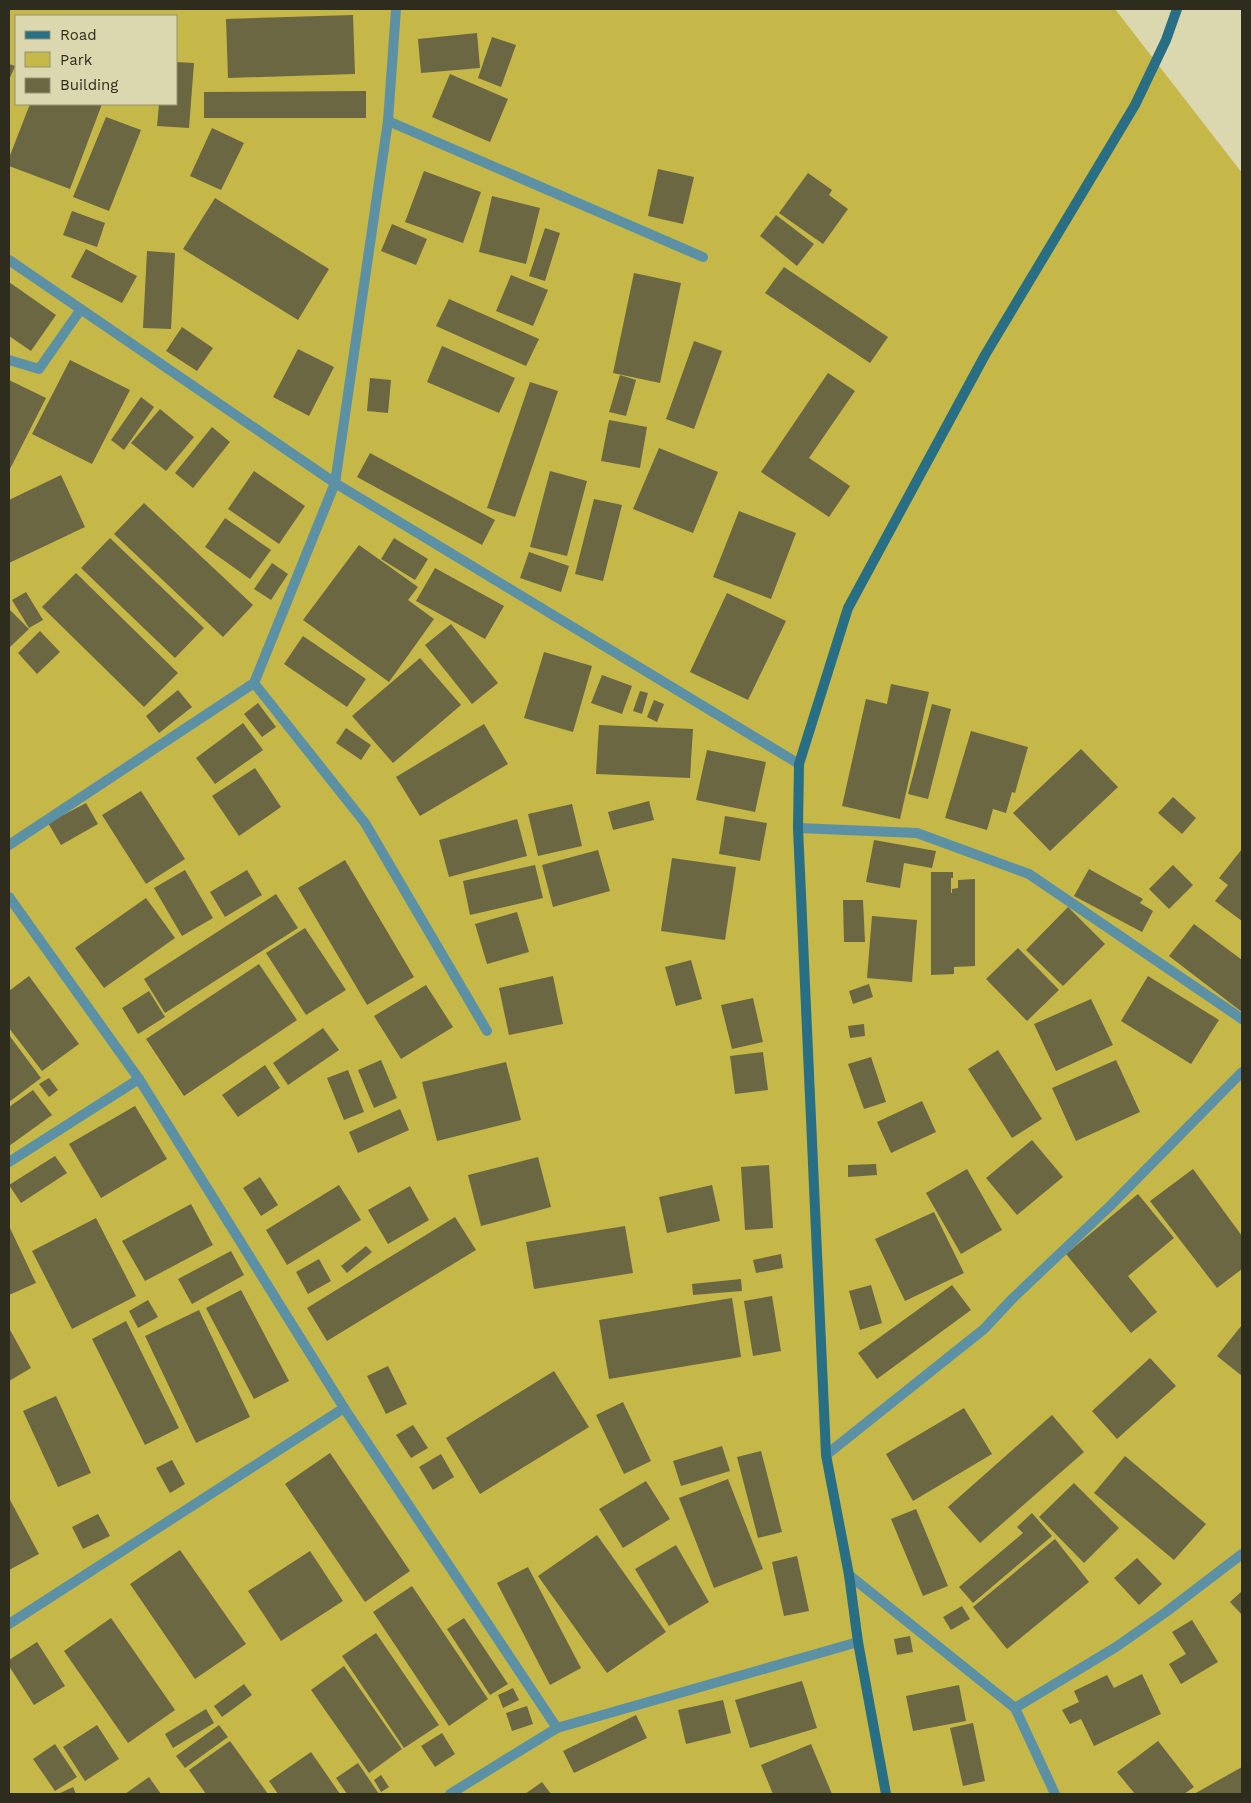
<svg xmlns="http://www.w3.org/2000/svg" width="1251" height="1803" font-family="'Work Sans',sans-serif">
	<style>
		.green { fill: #c5b848; fill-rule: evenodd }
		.building { fill: #6b6743 }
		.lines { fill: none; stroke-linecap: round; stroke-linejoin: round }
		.street { stroke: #5c91a5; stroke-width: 10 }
		.secondary { stroke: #286e84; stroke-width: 10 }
	</style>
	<rect width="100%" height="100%" fill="#dbd7ae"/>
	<path class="green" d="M9,9H1115L1242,173V1794H9ZM16,16H176V104H16Z"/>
	<g class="building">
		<path d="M353,15L355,74L228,78L226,19Z"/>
		<path d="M477,33L480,68L421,73L418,39Z"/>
		<path d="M492,37L516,45L501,87L478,78Z"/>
		<path d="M176,62L194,63L189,128L157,126L159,104H176Z"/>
		<path d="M9,64L15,66L9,80Z"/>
		<path d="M450,74L508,99L490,142L432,117Z"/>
		<path d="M366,91V118H204V92Z"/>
		<path d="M30,104H102L70,189L9,166V158Z"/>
		<path d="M106,117L141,130L109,211L73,197Z"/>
		<path d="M212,128L244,143L221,190L190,176Z"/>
		<path d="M658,169L694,177L683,224L648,216Z"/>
		<path d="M424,171L481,192L463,243L405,222Z"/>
		<path d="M808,173L832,190L829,195L848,209L823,244L779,213Z"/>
		<path d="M492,196L540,208L526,264L479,252Z"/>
		<path d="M215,198L329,269L298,320L183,249Z"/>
		<path d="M72,211L105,223L97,247L63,235Z"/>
		<path d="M776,215L814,244L797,266L760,236Z"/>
		<path d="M392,224L427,239L416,265L381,251Z"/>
		<path d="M545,228L560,233L545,281L529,276Z"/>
		<path d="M86,249L137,276L122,303L71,277Z"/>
		<path d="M147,251L175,253L171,329L143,328Z"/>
		<path d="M784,267L888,337L870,363L765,293Z"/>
		<path d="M634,273L681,283L660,383L613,373Z"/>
		<path d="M511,275L548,290L533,326L496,311Z"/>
		<path d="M9,282L56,315L31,351L9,336Z"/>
		<path d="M449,299L539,339L526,366L436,326Z"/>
		<path d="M182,327L213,348L197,371L166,351Z"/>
		<path d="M694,341L722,351L694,429L666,419Z"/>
		<path d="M442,346L515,378L499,413L427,382Z"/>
		<path d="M298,349L334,367L309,416L273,397Z"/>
		<path d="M70,360L130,390L92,464L32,434Z"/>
		<path d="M828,373L855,391L809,458L850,486L829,517L761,472Z"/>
		<path d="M620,375L636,380L626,416L609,412Z"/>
		<path d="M370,378L391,380L388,413L367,411Z"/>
		<path d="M9,380L46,398L9,471Z"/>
		<path d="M530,382L558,391L515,517L487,508Z"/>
		<path d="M141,397L154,407L124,450L111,440Z"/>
		<path d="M160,409L194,437L166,471L131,443Z"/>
		<path d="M609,420L647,427L640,468L601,461Z"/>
		<path d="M212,427L230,442L193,488L175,473Z"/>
		<path d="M659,448L718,472L693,533L633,509Z"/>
		<path d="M370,453L495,520L482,545L357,477Z"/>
		<path d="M254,471L305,506L279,544L228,509Z"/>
		<path d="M550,471L587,481L567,556L530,547Z"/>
		<path d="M61,475L85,527L9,563V500Z"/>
		<path d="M594,499L622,505L603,581L575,574Z"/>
		<path d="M144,503L253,605L223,637L114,534Z"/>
		<path d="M739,511L796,533L771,599L713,577Z"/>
		<path d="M225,518L271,550L250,579L205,547Z"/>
		<path d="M110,538L204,628L175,658L81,568Z"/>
		<path d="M394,538L428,559L415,580L381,559Z"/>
		<path d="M359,545L418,587L408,600L434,619L389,682L303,620Z"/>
		<path d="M529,552L569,566L561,592L520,578Z"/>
		<path d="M272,563L288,574L271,600L254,589Z"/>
		<path d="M435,568L504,606L485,639L416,601Z"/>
		<path d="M76,573L178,673L144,707L42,607Z"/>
		<path d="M26,592L43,620L29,628L12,600Z"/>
		<path d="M727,593L786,621L748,700L690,672Z"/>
		<path d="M9,609L29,629L9,648Z"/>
		<path d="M451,624L498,683L472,704L425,645Z"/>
		<path d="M40,631L60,652L37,674L18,653Z"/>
		<path d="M303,636L366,679L347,707L284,664Z"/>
		<path d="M544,652L592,666L573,732L524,718Z"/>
		<path d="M420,658L461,705L393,763L352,716Z"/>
		<path d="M602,675L632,686L622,714L591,703Z"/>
		<path d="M891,684L929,692L900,819L842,806L866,699L887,704Z"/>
		<path d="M178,690L192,707L159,733L146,716Z"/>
		<path d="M640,691L648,693L642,714L633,711Z"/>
		<path d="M654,700L664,704L657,722L647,717Z"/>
		<path d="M258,703L276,727L262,737L244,714Z"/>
		<path d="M932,704L951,709L928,799L908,794Z"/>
		<path d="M243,723L263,750L215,784L196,758Z"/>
		<path d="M484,724L508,764L420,816L396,777Z"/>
		<path d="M599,725L693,729L690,778L596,774Z"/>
		<path d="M346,728L371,745L361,760L336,743Z"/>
		<path d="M971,731L1028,747L1015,793L1012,792L1006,813L993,809L987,830L945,818Z"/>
		<path d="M1081,749L1118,787L1050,851L1013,813Z"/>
		<path d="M707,750L766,762L755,812L696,800Z"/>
		<path d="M255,768L281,807L239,836L212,796Z"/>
		<path d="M141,791L185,859L146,884L102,815Z"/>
		<path d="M1173,797L1196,818L1182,834L1158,813Z"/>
		<path d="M649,801L654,820L613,830L608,812Z"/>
		<path d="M86,803L98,824L61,845L48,823Z"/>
		<path d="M572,804L582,846L538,856L528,814Z"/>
		<path d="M725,816L767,823L760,861L719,854Z"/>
		<path d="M517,819L527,856L449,877L439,840Z"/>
		<path d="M874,840L936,851L932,868L904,863L900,888L866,882Z"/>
		<path d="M1242,849V921L1215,901L1228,885L1219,878Z"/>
		<path d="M598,850L610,891L553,907L542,865Z"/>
		<path d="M672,858L736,867L725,940L661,931Z"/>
		<path d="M345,860L414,977L367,1005L298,888Z"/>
		<path d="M535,865L543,898L470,915L463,881Z"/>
		<path d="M1173,865L1193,885L1169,909L1149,889Z"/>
		<path d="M1089,869L1143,899L1140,903L1153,911L1142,932L1074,896Z"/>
		<path d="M185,870L213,918L182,936L154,888Z"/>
		<path d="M247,870L262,895L225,917L210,892Z"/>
		<path d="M931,872H953V878H951V893H952V889L958,888V880L975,879V966L954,967V974L931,975Z"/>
		<path d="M276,894L298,928L165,1013L144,979Z"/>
		<path d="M146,898L175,938L104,988L75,948Z"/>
		<path d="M843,900H863L865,942H844Z"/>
		<path d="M1068,907L1105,944L1063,986L1026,950Z"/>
		<path d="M517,912L529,952L487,964L475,924Z"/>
		<path d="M872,916L917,920L912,982L867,978Z"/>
		<path d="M1194,924L1242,960V1012L1169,956Z"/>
		<path d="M305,928L346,990L306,1015L266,953Z"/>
		<path d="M1018,948L1059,990L1027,1021L986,979Z"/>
		<path d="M691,960L702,999L676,1006L665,967Z"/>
		<path d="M259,964L297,1020L184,1096L146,1039Z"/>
		<path d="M29,976L79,1044L42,1071L9,1028V991Z"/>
		<path d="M553,976L563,1024L509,1035L499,988Z"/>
		<path d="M1148,976L1219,1020L1191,1064L1121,1021Z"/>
		<path d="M869,984L873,997L853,1004L849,991Z"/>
		<path d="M426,985L453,1027L401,1059L374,1016Z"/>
		<path d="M149,991L165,1017L138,1034L122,1008Z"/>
		<path d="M753,998L763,1042L732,1049L721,1005Z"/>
		<path d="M1091,999L1113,1045L1056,1071L1034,1024Z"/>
		<path d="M864,1024L865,1036L850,1038L848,1026Z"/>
		<path d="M323,1028L339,1050L288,1085L273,1063Z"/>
		<path d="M9,1035L41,1078L9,1102Z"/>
		<path d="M998,1050L1042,1119L1012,1138L968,1069Z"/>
		<path d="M763,1052L768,1090L735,1094L730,1056Z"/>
		<path d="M871,1057L886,1102L864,1109L848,1064Z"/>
		<path d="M381,1060L397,1098L374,1108L358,1070Z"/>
		<path d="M1116,1060L1140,1112L1076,1141L1052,1088Z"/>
		<path d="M506,1062L521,1120L437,1141L422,1082Z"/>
		<path d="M265,1065L280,1088L238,1117L222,1095Z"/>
		<path d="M348,1070L364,1112L344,1120L327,1078Z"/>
		<path d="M49,1078L58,1090L49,1097L39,1084Z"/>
		<path d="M33,1090L52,1115L9,1146V1107Z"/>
		<path d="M922,1101L936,1132L891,1153L877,1122Z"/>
		<path d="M135,1106L167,1159L101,1198L69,1144Z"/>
		<path d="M400,1109L409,1130L358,1153L349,1132Z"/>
		<path d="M1032,1140L1063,1177L1017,1215L986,1178Z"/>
		<path d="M55,1156L67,1173L21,1203L9,1185Z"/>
		<path d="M538,1157L551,1207L481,1226L468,1175Z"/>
		<path d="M876,1164L877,1175L848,1177V1165Z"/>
		<path d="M769,1165L773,1228L745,1230L741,1167Z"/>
		<path d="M967,1169L1002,1230L961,1254L926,1193Z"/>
		<path d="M1193,1169L1242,1236V1269L1217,1288L1150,1201Z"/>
		<path d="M260,1177L278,1205L261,1216L243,1188Z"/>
		<path d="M339,1185L361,1220L287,1265L266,1230Z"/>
		<path d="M712,1185L720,1221L667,1233L659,1197Z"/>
		<path d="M410,1186L429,1220L388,1244L368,1210Z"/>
		<path d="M1138,1194L1174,1238L1128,1276L1157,1312L1131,1333L1066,1254Z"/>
		<path d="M191,1204L213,1245L145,1281L122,1241Z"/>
		<path d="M934,1212L964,1273L905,1301L875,1239Z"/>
		<path d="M455,1217L476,1250L327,1341L307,1308Z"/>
		<path d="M96,1218L136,1296L72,1329L32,1251Z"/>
		<path d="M9,1226L36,1283L9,1295Z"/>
		<path d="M625,1226L633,1273L534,1289L526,1242Z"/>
		<path d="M366,1246L372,1252L347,1273L341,1266Z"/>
		<path d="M231,1251L244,1275L192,1304L178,1279Z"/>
		<path d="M781,1254L783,1268L756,1273L753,1260Z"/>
		<path d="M319,1259L331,1281L308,1294L296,1272Z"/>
		<path d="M741,1279L742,1291L693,1295L692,1284Z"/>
		<path d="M871,1285L882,1323L860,1330L849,1291Z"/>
		<path d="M952,1285L971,1310L877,1379L858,1353Z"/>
		<path d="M241,1290L289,1381L254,1399L206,1308Z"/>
		<path d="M772,1296L781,1351L753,1356L744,1301Z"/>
		<path d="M732,1298L741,1357L609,1379L599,1320Z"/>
		<path d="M148,1300L158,1317L138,1328L129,1311Z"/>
		<path d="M199,1310L250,1417L196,1443L145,1336Z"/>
		<path d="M126,1321L179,1428L145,1445L92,1339Z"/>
		<path d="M1242,1325V1376L1217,1356Z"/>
		<path d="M9,1328L31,1368L9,1381Z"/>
		<path d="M1150,1358L1176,1386L1117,1439L1092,1411Z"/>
		<path d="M388,1366L407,1404L386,1414L367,1376Z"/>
		<path d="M554,1371L589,1427L480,1494L446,1438Z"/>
		<path d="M56,1396L91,1473L58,1487L23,1411Z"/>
		<path d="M623,1402L651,1461L624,1474L596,1415Z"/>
		<path d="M964,1408L992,1454L913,1501L886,1454Z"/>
		<path d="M1052,1415L1084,1452L980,1543L948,1507Z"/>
		<path d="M413,1425L428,1448L411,1458L396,1435Z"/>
		<path d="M722,1446L730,1471L681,1486L673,1461Z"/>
		<path d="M761,1451L782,1532L758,1538L737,1457Z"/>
		<path d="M330,1453L410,1571L365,1602L285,1484Z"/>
		<path d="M441,1454L454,1477L433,1490L419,1467Z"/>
		<path d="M1125,1456L1206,1524L1174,1560L1094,1493Z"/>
		<path d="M172,1460L185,1484L170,1493L156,1468Z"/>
		<path d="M728,1479L763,1569L714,1588L679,1498Z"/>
		<path d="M646,1481L670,1519L623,1548L599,1509Z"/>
		<path d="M1074,1483L1119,1528L1084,1563L1039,1517Z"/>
		<path d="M9,1498L39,1554L9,1570Z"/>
		<path d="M916,1509L948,1586L923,1596L891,1519Z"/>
		<path d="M1032,1513L1052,1536L973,1603L959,1587L1023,1533L1017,1527Z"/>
		<path d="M98,1514L110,1536L83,1549L72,1527Z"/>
		<path d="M597,1535L666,1632L607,1673L538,1576Z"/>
		<path d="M1055,1539L1089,1582L1007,1649L973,1607Z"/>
		<path d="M676,1545L709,1602L669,1626L635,1569Z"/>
		<path d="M180,1550L246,1644L195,1679L130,1584Z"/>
		<path d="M310,1551L343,1601L281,1641L248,1591Z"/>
		<path d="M797,1556L809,1611L784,1616L772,1562Z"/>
		<path d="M1137,1558L1162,1584L1139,1605L1114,1578Z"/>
		<path d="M528,1567L581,1668L550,1685L497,1583Z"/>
		<path d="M412,1586L488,1699L449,1726L373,1612Z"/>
		<path d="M1242,1591V1615L1230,1602Z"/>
		<path d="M962,1606L970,1619L951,1630L943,1617Z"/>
		<path d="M111,1618L175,1710L128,1743L64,1651Z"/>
		<path d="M464,1618L508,1684L490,1695L447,1629Z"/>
		<path d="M1192,1620L1218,1662L1181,1684L1169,1664L1186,1654L1172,1632Z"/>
		<path d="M376,1633L439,1725L404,1748L342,1656Z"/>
		<path d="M910,1636L913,1652L897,1655L894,1639Z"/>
		<path d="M37,1642L65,1686L34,1705L9,1666V1660Z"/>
		<path d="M344,1666L402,1749L369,1773L311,1690Z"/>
		<path d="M1142,1674L1161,1714L1094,1746L1081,1719L1070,1724L1062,1710L1079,1702L1074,1691L1107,1675L1114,1688Z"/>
		<path d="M802,1681L817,1728L750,1748L735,1700Z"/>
		<path d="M244,1684L252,1695L222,1717L214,1706Z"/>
		<path d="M959,1685L966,1721L913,1731L906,1696Z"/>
		<path d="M513,1688L519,1700L503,1708L498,1695Z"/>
		<path d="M723,1700L731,1733L686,1744L678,1710Z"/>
		<path d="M527,1706L533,1724L512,1731L506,1713Z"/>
		<path d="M206,1709L214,1723L173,1748L165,1734Z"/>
		<path d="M636,1715L647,1738L574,1773L563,1751Z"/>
		<path d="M973,1723L985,1781L963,1786L950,1728Z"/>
		<path d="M97,1725L119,1759L85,1781L63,1747Z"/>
		<path d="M219,1725L228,1737L185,1768L176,1756Z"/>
		<path d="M442,1733L455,1754L435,1767L421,1746Z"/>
		<path d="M230,1741L268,1794H206L189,1770Z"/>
		<path d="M1158,1741L1194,1787L1184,1794H1135L1117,1772Z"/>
		<path d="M55,1744L77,1777L55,1791L33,1759Z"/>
		<path d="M811,1744L832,1794H773L761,1765Z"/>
		<path d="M311,1752L340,1794H278L269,1781Z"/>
		<path d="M358,1763L379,1794H347L336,1778Z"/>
		<path d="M1242,1767V1794H1194Z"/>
		<path d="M381,1775L389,1787L381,1792L374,1780Z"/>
		<path d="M149,1777L161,1794H125Z"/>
		<path d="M542,1782L551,1794H525Z"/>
		<path d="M73,1787L76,1794H58Z"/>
	</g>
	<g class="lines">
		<g class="street">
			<path d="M388,121L703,257"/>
			<path d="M9,260L335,483L799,764"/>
			<path d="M9,360L39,369L81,309"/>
			<path d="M254,683L365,823L487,1031"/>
			<path d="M798,828L917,833L1029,874L1242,1019"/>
			<path d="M9,845L254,683L335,483L388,121L396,9"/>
			<path d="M9,897L139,1079L344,1408L557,1728"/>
			<path d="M9,1162L139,1079"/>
			<path d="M826,1455L984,1329L1012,1299L1112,1204L1242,1072"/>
			<path d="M849,1575L1015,1708L1055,1794"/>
			<path d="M9,1624L344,1408"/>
			<path d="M1015,1708L1116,1647L1166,1612L1242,1554"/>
			<path d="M450,1794L557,1728L858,1642"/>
		</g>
		<path class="secondary" d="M886,1794L858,1642L849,1575L826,1455L798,828L799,764L848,608L985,355L1135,105L1166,40L1177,9"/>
	</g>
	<rect width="1251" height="1803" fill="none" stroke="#2e2d1d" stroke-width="20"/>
	<rect x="15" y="15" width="162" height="90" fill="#dbd7ae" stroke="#969374"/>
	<rect x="25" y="31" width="25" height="8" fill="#286e84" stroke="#969374"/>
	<text x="60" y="40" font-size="15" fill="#2e2d1d">Road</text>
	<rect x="25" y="52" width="25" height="15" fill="#c5b848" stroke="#969374"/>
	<text x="60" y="65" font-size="15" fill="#2e2d1d">Park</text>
	<rect x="25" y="78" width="25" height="15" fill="#6b6743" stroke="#969374"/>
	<text x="60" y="90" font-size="15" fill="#2e2d1d">Building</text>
</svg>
